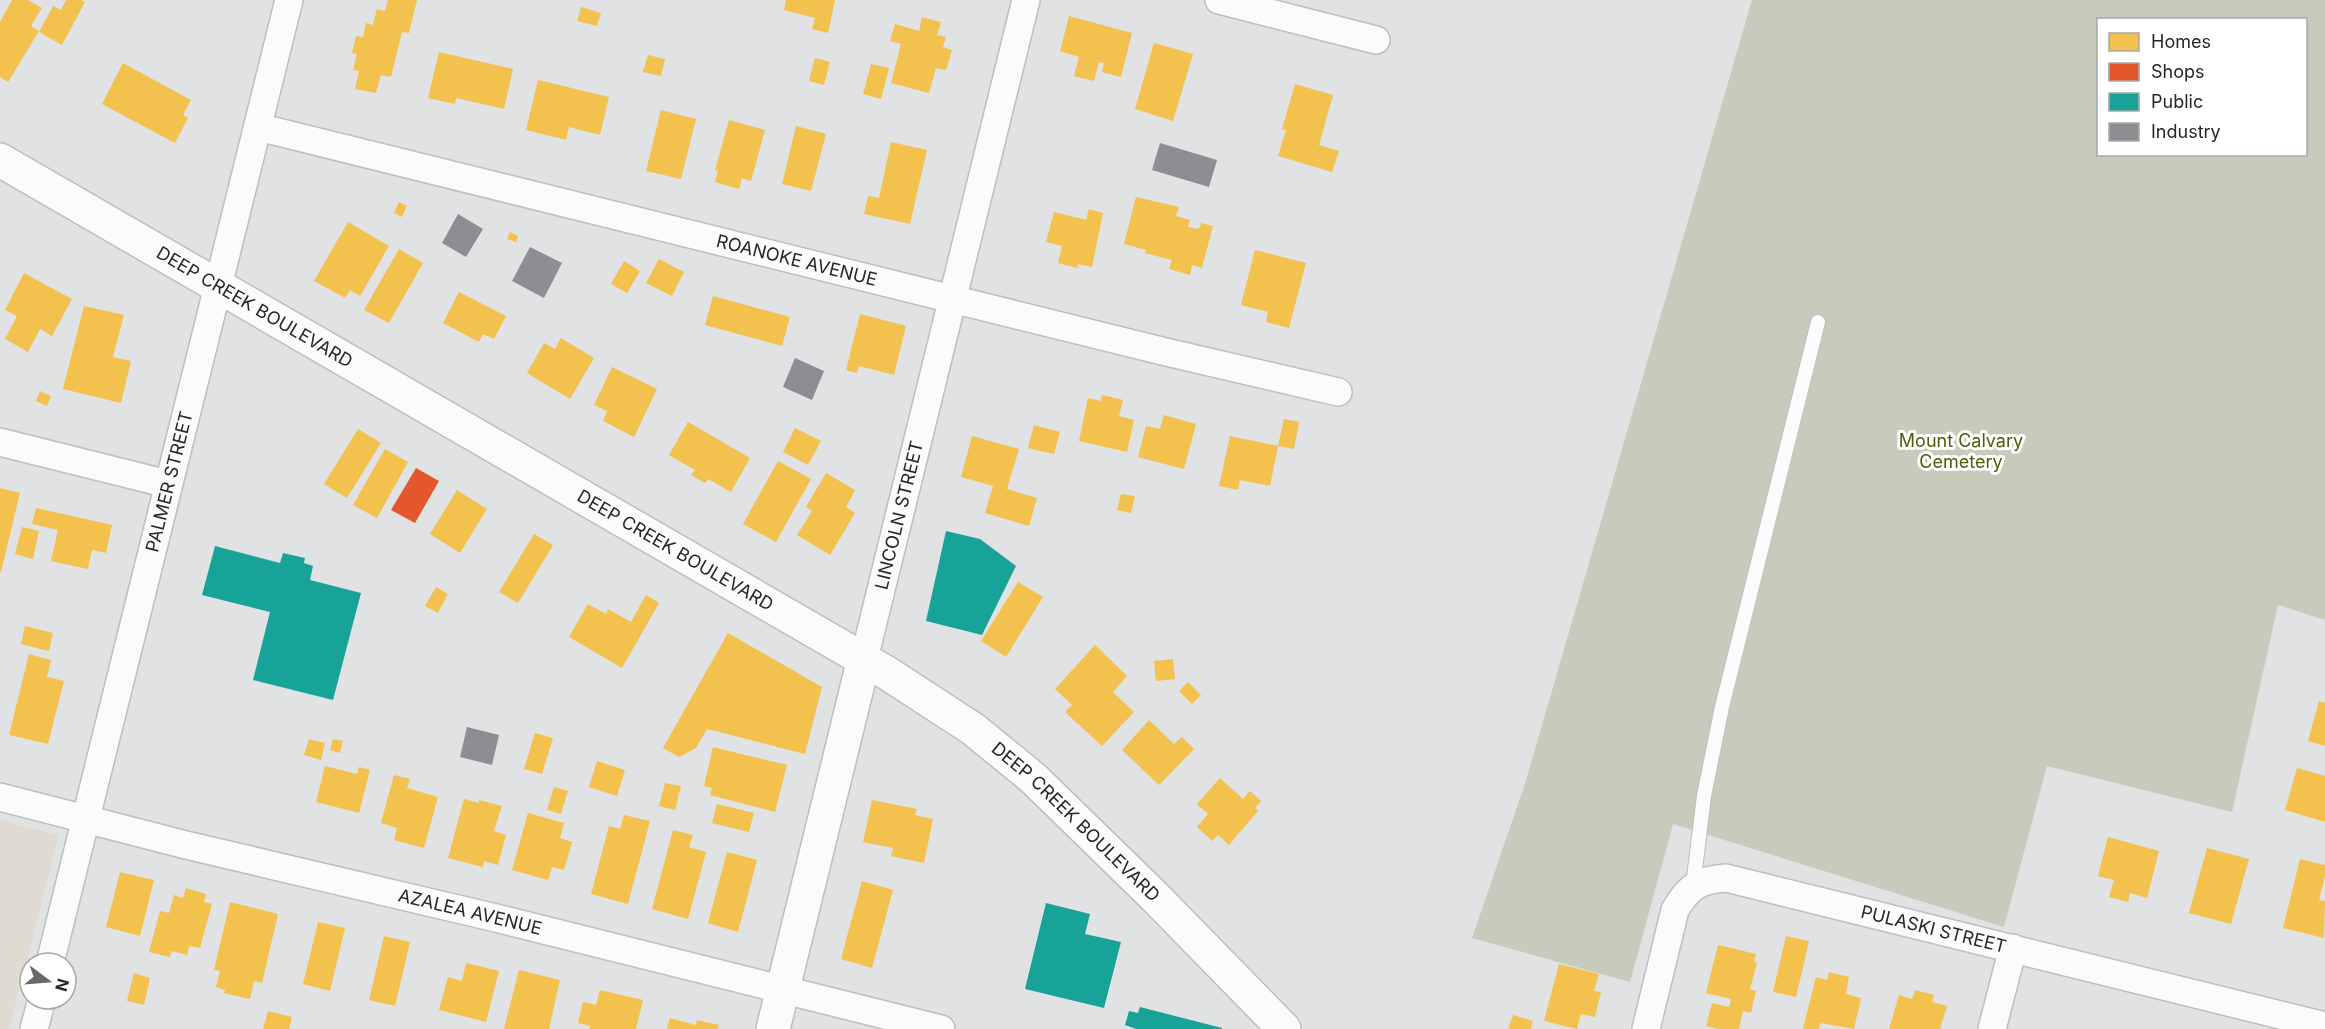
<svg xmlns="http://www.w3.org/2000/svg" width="2325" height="1029" font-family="Inter,sans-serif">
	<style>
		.education { fill: #e0dbd1 }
		.green { fill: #c7cbbc; fill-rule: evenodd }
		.homes { fill: #f2c14e }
		.shops { fill: #e4572e }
		.public { fill: #17a398 }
		.industry { fill: #8d8d92 }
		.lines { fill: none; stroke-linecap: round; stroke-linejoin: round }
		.lane-casing { stroke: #bcbebf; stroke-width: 16 }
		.street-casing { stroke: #bcbebf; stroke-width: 30 }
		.secondary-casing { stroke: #bcbebf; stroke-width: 36 }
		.lane { stroke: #fafbfb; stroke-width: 14 }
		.street { stroke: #fafbfb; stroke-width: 27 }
		.secondary { stroke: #fafbfb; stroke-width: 33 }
		.labels { text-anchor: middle; stroke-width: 6; stroke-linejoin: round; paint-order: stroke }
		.street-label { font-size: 18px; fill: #262628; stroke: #fff }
		.park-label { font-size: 18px; fill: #515b0c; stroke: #fff }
	</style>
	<rect width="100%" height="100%" fill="#e0e2e4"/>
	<path class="education" d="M0,820L59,835L9,1029H0Z"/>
	<path class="green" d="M1752,0H2325V620L2278,605L2232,812L2047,766L2004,927L1673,824L1630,982L1472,938L1525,784ZM2098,20H2306V154H2098Z"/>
	<g class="homes">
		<path d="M12,0H28L42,8L31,26L39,31L8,82L0,77V22Z"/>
		<path d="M66,0H81L85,2L62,45L39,32L53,6L61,10Z"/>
		<path d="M388,0H417L409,33L402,32L391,77L381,75L376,93L355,89L359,71L353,70L357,54L352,53L356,36L363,37L366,23L373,25L377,9L385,11Z"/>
		<path d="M786,0H835L828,33L812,29L815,18L784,10Z"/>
		<path d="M581,7L601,13L597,26L577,21Z"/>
		<path d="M1069,16L1132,33L1121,77L1102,72L1104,63L1099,62L1094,81L1074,76L1079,57L1060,51Z"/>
		<path d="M922,17L941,22L937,35L946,37L943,47L952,50L946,70L936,68L929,93L891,83L901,44L890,41L895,24L919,31Z"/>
		<path d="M1154,43L1193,54L1173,121L1135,109Z"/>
		<path d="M439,52L513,69L504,109L456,98L455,104L428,98Z"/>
		<path d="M648,55L665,59L661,76L643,72Z"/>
		<path d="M815,58L830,62L824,85L809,81Z"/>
		<path d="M123,63L191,100L183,115L188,118L175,143L102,104Z"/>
		<path d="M871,64L889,68L881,99L863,94Z"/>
		<path d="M538,80L609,97L600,135L569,127L566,140L526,130Z"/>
		<path d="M1295,84L1333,95L1319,145L1339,151L1332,172L1278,156L1286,130L1282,129Z"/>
		<path d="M661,110L696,119L681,179L646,171Z"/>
		<path d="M729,120L765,130L751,181L742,178L739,189L715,182L718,171L715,170Z"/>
		<path d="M796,126L826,134L811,191L782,184Z"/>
		<path d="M891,142L927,150L910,224L864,214L868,196L879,198Z"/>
		<path d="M1136,197L1179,207L1176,216L1190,220L1188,227L1199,229L1201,223L1213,226L1202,268L1192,265L1190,275L1169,269L1172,260L1145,253L1146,250L1124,244Z"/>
		<path d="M399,202L407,206L402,217L394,213Z"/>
		<path d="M1089,209L1103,213L1092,267L1078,264L1077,268L1058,263L1062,246L1046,242L1054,212L1086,220Z"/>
		<path d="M348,222L389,246L360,296L350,290L345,298L314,281Z"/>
		<path d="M510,232L518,236L516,242L507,239Z"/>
		<path d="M399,249L423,263L389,323L364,310Z"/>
		<path d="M1255,250L1306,263L1289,328L1266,322L1268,312L1241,305Z"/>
		<path d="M659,259L684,272L672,296L646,283Z"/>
		<path d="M624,261L640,271L627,293L611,284Z"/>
		<path d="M24,273L72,299L52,336L40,329L28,352L5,339L17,316L5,310Z"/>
		<path d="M459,292L506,316L494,339L483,334L479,342L443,323Z"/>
		<path d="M713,296L790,317L782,346L705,325Z"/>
		<path d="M84,306L124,315L113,357L131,361L121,403L63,389Z"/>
		<path d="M860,314L906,326L894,375L859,366L857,373L846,370Z"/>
		<path d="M561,338L594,358L570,399L527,373L544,343L555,349Z"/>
		<path d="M612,367L657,389L634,437L603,421L607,411L594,405Z"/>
		<path d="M40,391L51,396L47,406L36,401Z"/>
		<path d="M1102,395L1123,400L1119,416L1134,420L1127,452L1079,441L1088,398L1101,401Z"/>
		<path d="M1164,415L1196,424L1184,469L1138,457L1146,426L1160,429Z"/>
		<path d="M1284,419L1299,422L1294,449L1278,446Z"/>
		<path d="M688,422L750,458L731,492L708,479L705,483L691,475L695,470L669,455Z"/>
		<path d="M1034,425L1060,432L1054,454L1028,448Z"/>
		<path d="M795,428L821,441L808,465L783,452Z"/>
		<path d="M358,429L381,443L347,498L324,484Z"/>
		<path d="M972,436L1019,449L1007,489L1037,498L1029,526L985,513L993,486L961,477Z"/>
		<path d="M1230,436L1278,446L1270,486L1240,480L1238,490L1219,486Z"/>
		<path d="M385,449L408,462L377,518L353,505Z"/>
		<path d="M778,461L811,479L776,542L743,524Z"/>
		<path d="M826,473L855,490L846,507L855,513L830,555L797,535L812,511L806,507Z"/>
		<path d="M0,488L20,493L1,572H0Z"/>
		<path d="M457,490L487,509L460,553L430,534Z"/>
		<path d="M1121,494L1135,496L1131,513L1117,510Z"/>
		<path d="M36,508L112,525L106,553L92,550L88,569L51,561L58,530L32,524Z"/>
		<path d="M22,527L39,531L33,559L15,554Z"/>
		<path d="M534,534L553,545L518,603L499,592Z"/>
		<path d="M1018,582L1043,597L1006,657L981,641Z"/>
		<path d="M436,587L448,594L438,613L425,606Z"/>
		<path d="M646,595L659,603L622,668L569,637L588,604L606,614L608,609L631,622Z"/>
		<path d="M25,626L53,633L49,651L21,644Z"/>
		<path d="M728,633L822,687L805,754L707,729L696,748L679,757L663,748Z"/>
		<path d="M1095,645L1127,676L1113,692L1134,712L1102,746L1065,712L1072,705L1055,689Z"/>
		<path d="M29,654L51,660L47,677L64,681L48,744L9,735Z"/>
		<path d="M1173,659L1175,679L1156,681L1154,661Z"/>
		<path d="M1188,682L1201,695L1192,704L1179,691Z"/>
		<path d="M2319,701L2325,703V746L2308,741Z"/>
		<path d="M1149,720L1174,744L1182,737L1194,749L1159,785L1122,750Z"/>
		<path d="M535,733L553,738L542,774L524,769Z"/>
		<path d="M309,739L325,743L321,760L304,755Z"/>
		<path d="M333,739L343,741L340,753L330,750Z"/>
		<path d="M713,747L787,765L775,812L710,795L712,788L704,786Z"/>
		<path d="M597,761L625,770L617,796L589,787Z"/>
		<path d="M325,766L357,774L359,767L370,770L359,813L316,802Z"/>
		<path d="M2297,768L2325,776V822L2285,810Z"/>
		<path d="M394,775L410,779L407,788L438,797L424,848L394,840L397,828L381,823Z"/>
		<path d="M1220,778L1243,799L1250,791L1261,801L1255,808L1258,811L1229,845L1218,835L1212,841L1197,827L1208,814L1197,804Z"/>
		<path d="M665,783L681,786L675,810L659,806Z"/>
		<path d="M554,787L568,791L561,814L547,810Z"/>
		<path d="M464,799L479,803V800L502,806L494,831L506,835L498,865L484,861L483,867L448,858Z"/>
		<path d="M872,800L917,809L915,815L933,819L924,863L891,856L893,848L863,842Z"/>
		<path d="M717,804L754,813L749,832L712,823Z"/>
		<path d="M528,813L564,823L560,838L572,842L564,870L552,867L548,880L512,870Z"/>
		<path d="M624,815L650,821L628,904L591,894L609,826L620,829Z"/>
		<path d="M673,830L693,835L689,847L706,852L688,919L652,909Z"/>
		<path d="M2108,837L2159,851L2147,898L2130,893L2128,902L2109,897L2114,880L2098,876Z"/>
		<path d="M2207,848L2249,859L2231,924L2189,913Z"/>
		<path d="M727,852L757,860L738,932L708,923Z"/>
		<path d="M2300,859L2325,865V876L2319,900L2325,901L2324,938L2283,928Z"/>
		<path d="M120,872L154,880L140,936L106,927Z"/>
		<path d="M862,881L893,890L872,968L841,959Z"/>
		<path d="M186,888L206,894L204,902L212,904L200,948L189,946L187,955L172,951L170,957L149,952L160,911L169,913L174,895L183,898Z"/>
		<path d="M230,902L278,914L262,983L254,981L250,999L224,993L225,990L216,987L220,971L214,970Z"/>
		<path d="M318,922L345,928L330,991L303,984Z"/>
		<path d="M384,936L410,942L395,1006L369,1000Z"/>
		<path d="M1786,936L1809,941L1796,997L1773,992Z"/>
		<path d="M1718,945L1756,954L1754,962L1757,963L1750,989L1756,991L1751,1013L1743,1011L1739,1029H1719L1706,1026L1712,1003L1729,1007L1731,999L1706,993Z"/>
		<path d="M466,963L499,971L486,1022L439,1010L448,977L462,981Z"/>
		<path d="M1559,964L1599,974L1594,991L1601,992L1595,1017L1581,1014L1577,1029L1544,1021Z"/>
		<path d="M519,970L560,980L549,1029H504Z"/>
		<path d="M1829,972L1849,977L1846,994L1861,998L1854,1029L1820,1023L1819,1029H1803L1816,977L1827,980Z"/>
		<path d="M134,973L150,978L144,1005L127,1001Z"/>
		<path d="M600,990L643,1000L636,1029H590V1026L578,1023L583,1002L596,1005Z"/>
		<path d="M1915,990L1934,995L1932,1002L1947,1006L1940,1029H1889L1899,995L1912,999Z"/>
		<path d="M268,1011L292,1017L289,1029H263Z"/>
		<path d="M1513,1015L1533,1021L1531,1029H1508Z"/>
		<path d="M670,1018L696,1025L697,1020L719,1025L718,1029H667Z"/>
	</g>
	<path class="shops" d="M416,468L439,481L415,523L391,510Z"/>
	<g class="public">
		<path d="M946,531L980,539L1016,566L982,635L926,621Z"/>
		<path d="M215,546L280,563L283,553L305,558L304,563L313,566L310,580L361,593L333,700L253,680L270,612L202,595Z"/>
		<path d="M1046,903L1090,914L1085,934L1121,942L1104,1008L1025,989Z"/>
		<path d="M1140,1007L1222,1028V1029H1136L1125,1025L1129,1011L1138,1013Z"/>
	</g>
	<g class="industry">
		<path d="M1160,143L1217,160L1209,187L1152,170Z"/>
		<path d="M458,214L483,229L466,257L442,243Z"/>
		<path d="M530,247L562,263L544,298L512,281Z"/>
		<path d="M795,358L824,371L812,400L783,387Z"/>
		<path d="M467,727L499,735L492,765L460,757Z"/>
	</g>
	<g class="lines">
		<defs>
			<path id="lane" d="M1693,886L1704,796L1722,707L1818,322"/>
			<g id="street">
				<path d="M1219,0L1376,40"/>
				<path id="s1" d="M258,127L1166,352L1338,392"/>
				<path d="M0,442L168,484"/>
				<path id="s2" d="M864,659L1026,0"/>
				<path id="s3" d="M0,797L186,845L496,918L941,1029"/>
				<path id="s4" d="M50,963L289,0"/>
				<path d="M34,1029L42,999"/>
				<path id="s5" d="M1646,1029L1675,910C1689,886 1699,880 1726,878L2325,1026"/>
				<path d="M1992,1029L2013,948"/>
			</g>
			<g id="secondary">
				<path id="s6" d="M0,160L887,673L973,729L1033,778L1155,897L1284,1029"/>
				<path d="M773,1029L864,659"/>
			</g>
		</defs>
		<use href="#lane" class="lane-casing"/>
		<use href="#street" class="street-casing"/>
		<use href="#secondary" class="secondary-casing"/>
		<use href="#lane" class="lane"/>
		<use href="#street" class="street"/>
		<use href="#secondary" class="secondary"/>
	</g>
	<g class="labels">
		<g class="street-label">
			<text dy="6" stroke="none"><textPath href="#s1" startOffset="555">ROANOKE AVENUE</textPath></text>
			<text dy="6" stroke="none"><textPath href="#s6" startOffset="294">DEEP CREEK BOULEVARD</textPath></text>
			<text dy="6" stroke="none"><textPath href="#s4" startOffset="496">PALMER STREET</textPath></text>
			<text dy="6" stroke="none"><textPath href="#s2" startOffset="148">LINCOLN STREET</textPath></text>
			<text dy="6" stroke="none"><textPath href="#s6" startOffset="780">DEEP CREEK BOULEVARD</textPath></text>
			<text dy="6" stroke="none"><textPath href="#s6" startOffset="1266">DEEP CREEK BOULEVARD</textPath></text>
			<text dy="6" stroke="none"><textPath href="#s3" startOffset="484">AZALEA AVENUE</textPath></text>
			<text dy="6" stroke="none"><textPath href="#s5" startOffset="400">PULASKI STREET</textPath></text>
		</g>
		<g class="park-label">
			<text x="1961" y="447">Mount Calvary<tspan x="1961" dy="21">Cemetery</tspan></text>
		</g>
	</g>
	<rect x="2097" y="18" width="210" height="138" fill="#ffffff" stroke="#a8a8a9" stroke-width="1.5"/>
	<rect x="2109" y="33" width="30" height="18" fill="#f2c14e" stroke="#a8a8a9" stroke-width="1.5"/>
	<text x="2151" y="48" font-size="18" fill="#262628">Homes</text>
	<rect x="2109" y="63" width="30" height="18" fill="#e4572e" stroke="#a8a8a9" stroke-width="1.5"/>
	<text x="2151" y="78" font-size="18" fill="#262628">Shops</text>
	<rect x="2109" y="93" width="30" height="18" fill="#17a398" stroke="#a8a8a9" stroke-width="1.5"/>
	<text x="2151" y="108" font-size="18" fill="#262628">Public</text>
	<rect x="2109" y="123" width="30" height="18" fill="#8d8d92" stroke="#a8a8a9" stroke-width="1.5"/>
	<text x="2151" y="138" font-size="18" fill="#262628">Industry</text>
	<g transform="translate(48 981) rotate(106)"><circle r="28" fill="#ffffff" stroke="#a8a8a9" stroke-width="1.5"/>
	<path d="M0-4.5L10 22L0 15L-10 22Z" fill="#67686a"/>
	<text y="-9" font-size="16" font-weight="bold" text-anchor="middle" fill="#262628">N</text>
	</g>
</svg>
